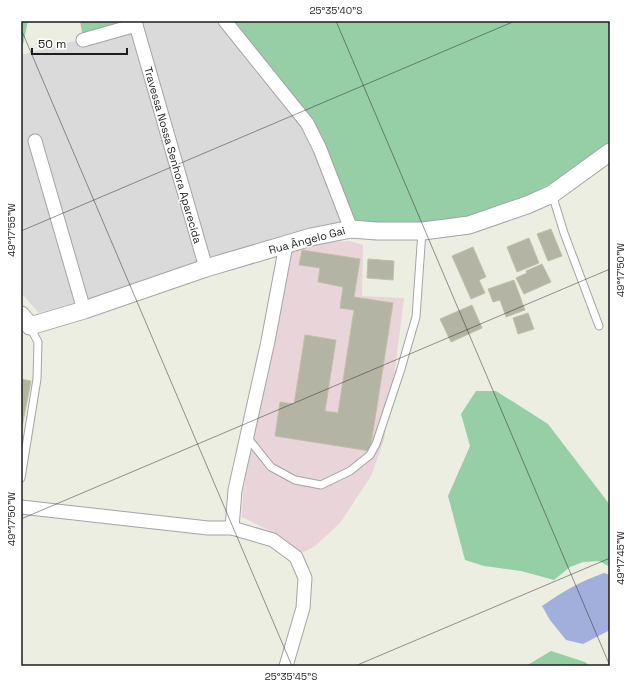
<svg xmlns="http://www.w3.org/2000/svg" width="631" height="687" font-family="'Space Grotesk',sans-serif">
	<style>
		.residential { fill: #dbdada }
		.industrial { fill: #e8d4d9 }
		.forest { fill: #96cea5 }
		.water { fill: #a2afdd }
		.building { fill: #b4b4a5; stroke: #c0c0a5 }
		.lines { fill: none; stroke-linecap: round; stroke-linejoin: round }
		.service-casing { stroke: #a4a4a4; stroke-width: 9 }
		.minor-casing { stroke: #a4a4a4; stroke-width: 15 }
		.tertiary-casing { stroke: #a4a4a4; stroke-width: 19 }
		.service { stroke: #fff; stroke-width: 7 }
		.minor { stroke: #fff; stroke-width: 13 }
		.tertiary { stroke: #fff; stroke-width: 17 }
		.ticks { fill: none; stroke: #1d1d1d; stroke-width: 1; stroke-opacity: 0.45 }
		.labels { text-anchor: middle; stroke-width: 3; stroke-linejoin: round; paint-order: stroke }
		.street-label { font-size: 11px; fill: #1d1d1d; stroke: #fff }
		.neatline { fill: none; stroke: #1d1d1d; stroke-width: 1.5 }
		.ticks-label { font-size: 10px; text-anchor: middle; fill: #1d1d1d }
	</style>
	<rect width="100%" height="100%" fill="#eceee2"/>
	<path class="residential" d="M149,21H235L261,57L313,119L351,229L39,313L21,293V55Z"/>
	<path class="industrial" d="M349,241L363,245L362,296L404,298L396,361L384,440L371,476L340,523L315,546L302,553L276,534L242,517L243,489L290,250L331,242Z"/>
	<g class="forest">
		<path d="M21,21H28L21,54Z"/>
		<path d="M80,21H149L83,38Z"/>
		<path d="M235,21H610V143L576,171L500,209L435,224L351,229L313,119L261,57Z"/>
		<path d="M476,391H496L548,424L610,505V567L599,561L583,562L570,567L554,580L521,571L484,566L465,560L448,496L470,446L461,414Z"/>
		<path d="M551,651L585,662L590,666H526Z"/>
	</g>
	<path class="water" d="M604,573L610,575V630L583,644L566,640L550,620L542,606C562,592 581,581 604,573Z"/>
	<g class="building">
		<path d="M551,229L562,256L548,261L537,234Z"/>
		<path d="M529,238L539,263L517,272L507,247Z"/>
		<path d="M473,247L486,277L479,280L485,293L471,299L452,256Z"/>
		<path d="M302,250L360,259L354,297L393,303L370,451L275,436L280,402L294,404L305,335L336,340L325,411L338,413L354,310L340,308L343,287L318,282L320,268L299,265Z"/>
		<path d="M368,259L394,261L393,280L367,278Z"/>
		<path d="M542,264L551,282L524,294L516,278L527,273L526,271Z"/>
		<path d="M514,280L525,310L506,317L500,300L493,302L488,289Z"/>
		<path d="M472,305L482,328L451,342L440,319Z"/>
		<path d="M528,313L534,329L518,334L513,318Z"/>
		<path d="M21,379L31,381L21,432Z"/>
	</g>
	<g class="lines">
		<defs>
			<g id="service">
				<path d="M552,194L564,233L599,326"/>
				<path d="M247,437L271,467L295,480L321,485L350,471L370,455L376,444L400,372L416,317L422,231"/>
				<path d="M21,478L37,379L38,342L30,327"/>
			</g>
			<g id="minor">
				<path d="M225,21L307,123L320,149L351,229"/>
				<path d="M83,40L136,25L206,268"/>
				<path d="M35,141L84,310"/>
				<path d="M286,245L268,341L235,490L232,528L273,540L296,557L305,578L303,608L286,666"/>
				<path d="M21,507L208,528H232"/>
			</g>
			<path id="tertiary" d="M21,315L30,326L84,310L206,268L311,237L351,229L377,231H423L469,225L527,205L552,194L610,152"/>
		</defs>
		<use href="#service" class="service-casing"/>
		<use href="#minor" class="minor-casing"/>
		<use href="#tertiary" class="tertiary-casing"/>
		<use href="#service" class="service"/>
		<use href="#minor" class="minor"/>
		<use href="#tertiary" class="tertiary"/>
	</g>
	<path class="ticks" d="M336,21L610,666M21,29L292,666M21,231L515,21M21,519L610,269M355,666L610,558"/>
	<g class="labels">
		<g class="street-label">
			<text transform="translate(173 155) rotate(74)" y="4">Travessa Nossa Senhora Aparecida</text>
			<text transform="translate(307 240) rotate(-15)" y="4">Rua Ângelo Gai</text>
		</g>
	</g>
	<rect width="631" height="687" fill="none" stroke="#ffffff" stroke-width="44"/>
	<path d="M32 48v6h95v-6" fill="none" stroke="#1d1d1d" stroke-width="2"/>
	<text x="38" y="48" font-size="12" fill="#1d1d1d" stroke="#ffffff" stroke-width="3" paint-order="stroke">50 m</text>
	<rect x="22" y="22" width="587" height="643" class="neatline"/>
	<g class="ticks-label">
		<text x="336" y="14">25°35'40"S</text>
		<text transform="translate(11 230) rotate(-90)" y="4">49°17'55"W</text>
		<text transform="translate(620 270) rotate(-90)" y="4">49°17'50"W</text>
		<text transform="translate(11 519) rotate(-90)" y="4">49°17'50"W</text>
		<text transform="translate(620 558) rotate(-90)" y="4">49°17'45"W</text>
		<text x="291" y="680">25°35'45"S</text>
	</g>
</svg>
